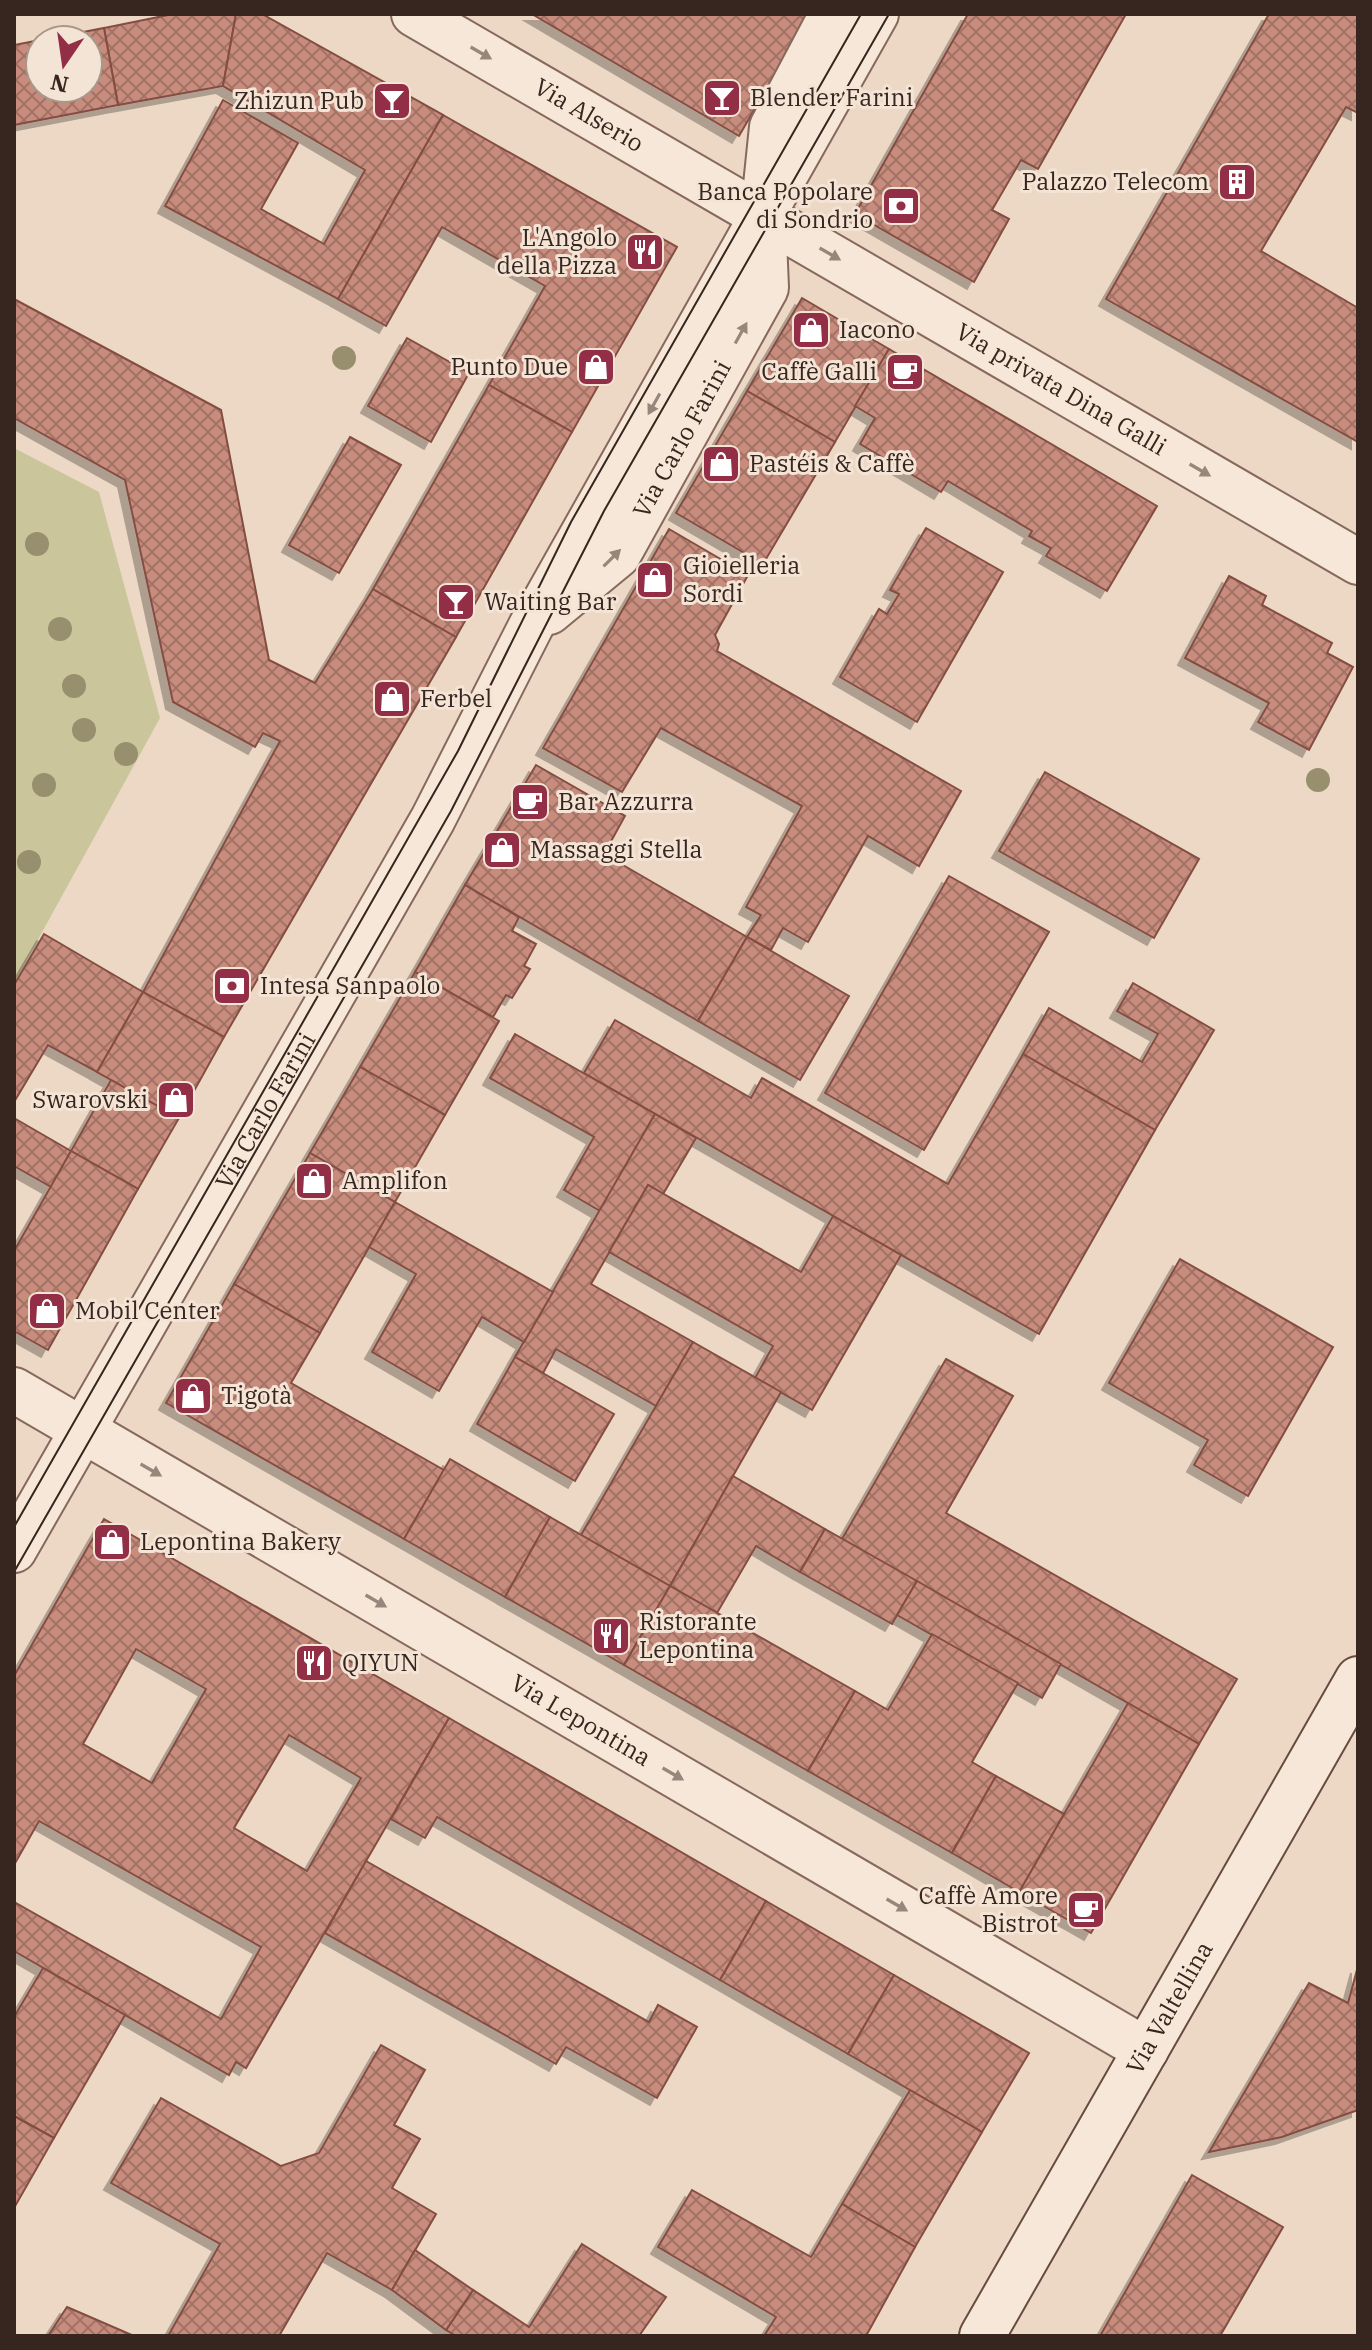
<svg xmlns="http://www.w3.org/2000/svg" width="1372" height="2350" font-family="'IBM Plex Serif',serif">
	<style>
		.park { fill: #cac59a }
		.building { fill: url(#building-cross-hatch); stroke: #844e43; stroke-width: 2; fill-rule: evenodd; filter: url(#shadow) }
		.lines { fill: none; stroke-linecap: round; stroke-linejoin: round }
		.minor-casing { stroke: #86695c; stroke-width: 48 }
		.secondary-casing { stroke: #684b3f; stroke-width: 48 }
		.minor { stroke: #f7e7d8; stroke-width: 44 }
		.secondary { stroke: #f7e7d8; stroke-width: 44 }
		.tram { stroke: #37261f; stroke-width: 2 }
		.tree { fill: #978f6e }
		.oneway { fill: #97867c }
		.labels { text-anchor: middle; stroke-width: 6; stroke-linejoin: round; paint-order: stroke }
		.poi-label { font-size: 24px; fill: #37261f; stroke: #f4e4d5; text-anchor: start }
		.street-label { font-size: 24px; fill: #37261f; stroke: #f4e4d5 }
	</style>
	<defs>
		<pattern id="building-cross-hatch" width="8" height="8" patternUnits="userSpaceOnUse" patternTransform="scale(2)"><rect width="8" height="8" fill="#c88c7d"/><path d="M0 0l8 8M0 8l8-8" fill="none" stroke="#a37266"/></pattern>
		<filter id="shadow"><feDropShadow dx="-7" dy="7" stdDeviation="0" flood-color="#0004"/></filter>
	</defs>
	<rect width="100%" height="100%" fill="#ecd8c5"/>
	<path class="park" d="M14,448L99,492L160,718L14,983Z"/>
	<g class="building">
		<path d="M173,14H236L223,86L118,105L104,28Z"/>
		<path d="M236,14H262L443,115L338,299L165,206L223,100L298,143L261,209L324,244L365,170L223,86Z"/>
		<path d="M532,14H810L739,136Z"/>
		<path d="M968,14H1126L1038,169L1021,160L992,210L1009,219L974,282L855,214Z"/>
		<path d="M1269,14H1358V113L1346,107L1261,251L1358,308V442L1106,299Z"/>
		<path d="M104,28L118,105L14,125V45L40,40V88H88V40H42Z"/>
		<path d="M443,115L677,247L572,432L489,385L545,286L442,227L386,326L338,299Z"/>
		<path d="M802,298L889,349L835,442L747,391Z"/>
		<path d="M14,299L221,410L269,660L315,683L373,589L456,637L224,1037L143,992L280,741L263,733L255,747L173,702L125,480L14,418Z"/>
		<path d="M407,338L469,373L431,442L368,406Z"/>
		<path d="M889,349L1157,506L1107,591L1046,556L1051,548L1029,536L1032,531L948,481L941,492L860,444L875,418L855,406Z"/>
		<path d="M489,385L572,432L456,637L373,589Z"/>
		<path d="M747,391L835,442L763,564L676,513Z"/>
		<path d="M350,437L401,465L339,573L289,545Z"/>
		<path d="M926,528L1003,572L917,722L840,677L879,609L887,614L899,594L890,590Z"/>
		<path d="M669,529L748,575L715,635L719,644L717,651L961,791L919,866L868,836L808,942L783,928L771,950L747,937L761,915L746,907L802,806L661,728L622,792L543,748Z"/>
		<path d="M1229,576L1266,596L1262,605L1332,643L1327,653L1353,667L1309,750L1258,722L1269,703L1185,658Z"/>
		<path d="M536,765L625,816L604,854L747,937L698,1021L465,885Z"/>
		<path d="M1045,772L1199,859L1154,938L999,851Z"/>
		<path d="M949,876L1049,932L924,1150L825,1093Z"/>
		<path d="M465,885L519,917L512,931L536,944L524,966L530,969L512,998L506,995L493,1017L415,972Z"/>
		<path d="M44,934L143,992L97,1072L48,1045L14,1102V985Z"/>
		<path d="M747,937L849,996L800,1080L698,1021Z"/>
		<path d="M415,972L499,1021L445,1115L360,1067Z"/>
		<path d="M1133,983L1214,1030L1155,1130L1023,1054L1049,1008L1142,1062L1158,1034L1117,1011Z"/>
		<path d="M143,992L224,1037L179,1118L97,1072Z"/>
		<path d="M615,1020L751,1098L762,1078L948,1184L1023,1054L1155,1130L1039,1334L584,1073Z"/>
		<path d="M515,1034L655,1114L600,1211L564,1190L594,1137L490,1078Z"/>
		<path d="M360,1067L445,1115L395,1202L310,1153Z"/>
		<path d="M111,1080L179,1118L138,1189L71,1151Z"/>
		<path d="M655,1114L696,1138L663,1194L648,1185L591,1284L693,1342L656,1406L556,1349L543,1373L515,1357Z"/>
		<path d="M14,1118L71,1151L51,1187L14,1166Z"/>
		<path d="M71,1151L138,1189L48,1350L14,1331V1251Z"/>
		<path d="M310,1153L395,1202L320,1333L234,1284Z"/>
		<path d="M648,1185L801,1272L833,1216L901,1255L812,1410L755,1378L773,1346L609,1252Z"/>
		<path d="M395,1202L553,1292L524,1342L482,1317L439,1391L372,1352L416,1274L369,1247Z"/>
		<path d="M1180,1259L1333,1347L1248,1496L1194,1465L1208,1440L1109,1383Z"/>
		<path d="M234,1284L320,1333L291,1383L444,1470L404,1539L166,1403Z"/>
		<path d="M693,1342L781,1392L670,1586L581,1535Z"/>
		<path d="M515,1357L614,1414L575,1481L477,1424Z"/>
		<path d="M946,1359L1013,1396L946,1513L1237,1679L1199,1744L842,1539Z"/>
		<path d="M450,1459L550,1517L505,1597L404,1539Z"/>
		<path d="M733,1476L825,1529L800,1572L756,1546L717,1613L670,1586Z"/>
		<path d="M550,1517L670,1586L624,1665L505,1597Z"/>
		<path d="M104,1519L449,1718L246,2068L236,2062L229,2075L14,1951V1902L221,2019L261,1947L39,1821L14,1865V1676ZM136,1649L206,1689L152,1783L83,1744ZM289,1735L361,1778L307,1871L234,1828Z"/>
		<path d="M825,1529L917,1581L892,1624L800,1572Z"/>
		<path d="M917,1581L1061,1664L1042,1698L897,1615Z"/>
		<path d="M670,1586L855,1691L808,1771L624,1665Z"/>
		<path d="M932,1634L1018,1683L972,1762L996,1776L952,1853L808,1771L855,1691L888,1710Z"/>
		<path d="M1128,1703L1199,1744L1091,1933L1019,1892Z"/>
		<path d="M449,1718L766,1901L720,1980L437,1817L425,1838L391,1819Z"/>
		<path d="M996,1776L1064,1814L1019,1892L952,1853Z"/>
		<path d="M366,1861L649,2022L658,2005L697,2027L657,2098L566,2047L556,2064L325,1933Z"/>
		<path d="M766,1901L894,1975L848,2054L720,1980Z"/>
		<path d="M1358,1966V2110L1282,2137L1209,2152L1309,1983L1348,2003Z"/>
		<path d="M43,1968L125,2015L54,2138L14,2116V2017Z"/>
		<path d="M894,1975L1029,2053L982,2132L848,2054Z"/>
		<path d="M381,2045L425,2070L394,2125L420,2139L392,2188L436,2214L392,2290L327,2253L279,2336H168L220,2244L111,2183L161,2098L281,2166L319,2153Z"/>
		<path d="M910,2090L982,2132L915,2247L842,2204Z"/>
		<path d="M14,2116L54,2138L14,2208Z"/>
		<path d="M1192,2175L1283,2227L1220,2336H1100Z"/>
		<path d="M692,2190L811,2257L842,2204L915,2247L866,2336H764L776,2317L658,2247Z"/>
		<path d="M582,2244L666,2297L639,2336H456L446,2330L473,2290L529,2327Z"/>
		<path d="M415,2250L473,2290L446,2330L392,2290Z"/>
		<path d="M67,2307L134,2336H48Z"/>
	</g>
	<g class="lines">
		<defs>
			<g id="minor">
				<path id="s1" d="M414,14L1358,562"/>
				<path id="s2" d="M549,612L618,555L766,288L763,215L772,127L832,14"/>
				<path id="s3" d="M14,1390L1146,2050"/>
				<path id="s4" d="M14,1550L433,819L531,626L876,14"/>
			</g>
			<g id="secondary">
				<path id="s5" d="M982,2336L1358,1679"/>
			</g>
		</defs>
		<use href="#minor" class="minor-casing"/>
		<use href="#secondary" class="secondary-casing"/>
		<use href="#minor" class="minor"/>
		<use href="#secondary" class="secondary"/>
		<g class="tram">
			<path d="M14,1527L458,751L571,522L861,14"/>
			<path d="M14,1572L451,811L604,511L889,14"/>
		</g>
	</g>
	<g class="tree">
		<circle cx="344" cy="358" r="12"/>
		<circle cx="37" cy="544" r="12"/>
		<circle cx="60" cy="629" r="12"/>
		<circle cx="74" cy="686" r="12"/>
		<circle cx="84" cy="730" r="12"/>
		<circle cx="126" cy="754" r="12"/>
		<circle cx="1318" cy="780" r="12"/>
		<circle cx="44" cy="785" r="12"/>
		<circle cx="29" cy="862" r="12"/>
	</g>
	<defs><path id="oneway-solid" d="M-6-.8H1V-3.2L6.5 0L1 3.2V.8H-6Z" transform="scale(2)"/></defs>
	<g class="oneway">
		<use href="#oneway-solid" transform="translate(481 53) rotate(30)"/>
		<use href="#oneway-solid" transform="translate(830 254) rotate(30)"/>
		<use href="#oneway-solid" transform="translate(741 333) rotate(-61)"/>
		<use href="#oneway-solid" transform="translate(654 404) rotate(119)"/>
		<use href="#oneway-solid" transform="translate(1200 470) rotate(30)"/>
		<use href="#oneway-solid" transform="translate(612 558) rotate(-45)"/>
		<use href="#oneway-solid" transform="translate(151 1470) rotate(30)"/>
		<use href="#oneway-solid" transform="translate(376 1601) rotate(30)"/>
		<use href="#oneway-solid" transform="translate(673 1774) rotate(30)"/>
		<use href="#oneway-solid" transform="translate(897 1905) rotate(30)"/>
	</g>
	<defs>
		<symbol id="bar-square" viewBox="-11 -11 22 22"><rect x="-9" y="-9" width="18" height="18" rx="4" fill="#922f46" stroke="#f4e4d5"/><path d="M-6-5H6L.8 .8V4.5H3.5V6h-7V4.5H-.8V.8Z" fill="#fff"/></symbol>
		<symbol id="building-square" viewBox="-11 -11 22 22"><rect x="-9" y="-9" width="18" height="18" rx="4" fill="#922f46" stroke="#f4e4d5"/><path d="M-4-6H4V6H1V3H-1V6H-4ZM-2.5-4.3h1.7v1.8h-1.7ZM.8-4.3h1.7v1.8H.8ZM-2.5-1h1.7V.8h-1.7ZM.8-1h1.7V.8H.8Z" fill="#fff"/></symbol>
		<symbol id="bank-square" viewBox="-11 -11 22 22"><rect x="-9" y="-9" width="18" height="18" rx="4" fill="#922f46" stroke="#f4e4d5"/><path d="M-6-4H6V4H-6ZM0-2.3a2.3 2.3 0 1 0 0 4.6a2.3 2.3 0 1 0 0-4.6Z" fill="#fff"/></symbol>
		<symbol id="restaurant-square" viewBox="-11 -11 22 22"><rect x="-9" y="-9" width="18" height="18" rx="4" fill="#922f46" stroke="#f4e4d5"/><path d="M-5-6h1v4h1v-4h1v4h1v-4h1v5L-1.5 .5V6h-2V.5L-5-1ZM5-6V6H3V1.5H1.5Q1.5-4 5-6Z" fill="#fff"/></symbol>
		<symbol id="shop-square" viewBox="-11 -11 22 22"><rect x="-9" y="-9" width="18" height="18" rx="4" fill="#922f46" stroke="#f4e4d5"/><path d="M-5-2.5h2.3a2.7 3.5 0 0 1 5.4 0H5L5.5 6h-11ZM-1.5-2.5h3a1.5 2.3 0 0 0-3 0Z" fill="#fff"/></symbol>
		<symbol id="cafe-square" viewBox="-11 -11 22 22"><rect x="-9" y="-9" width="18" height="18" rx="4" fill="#922f46" stroke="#f4e4d5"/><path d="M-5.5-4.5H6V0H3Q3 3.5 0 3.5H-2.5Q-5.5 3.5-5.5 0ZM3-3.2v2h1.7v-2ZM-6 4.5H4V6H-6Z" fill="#fff"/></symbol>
	</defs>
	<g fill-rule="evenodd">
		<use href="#bar-square" x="700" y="76" width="44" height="44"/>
		<use href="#bar-square" x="370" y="79" width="44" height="44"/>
		<use href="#building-square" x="1215" y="160" width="44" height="44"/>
		<use href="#bank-square" x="879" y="184" width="44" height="44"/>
		<use href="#restaurant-square" x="623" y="230" width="44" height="44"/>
		<use href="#shop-square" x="789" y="308" width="44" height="44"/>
		<use href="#shop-square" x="574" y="345" width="44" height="44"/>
		<use href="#cafe-square" x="883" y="350" width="44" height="44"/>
		<use href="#shop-square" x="699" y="442" width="44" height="44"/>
		<use href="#shop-square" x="633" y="558" width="44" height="44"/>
		<use href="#bar-square" x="434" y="580" width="44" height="44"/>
		<use href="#shop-square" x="370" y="677" width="44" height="44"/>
		<use href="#cafe-square" x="508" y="780" width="44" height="44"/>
		<use href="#shop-square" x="480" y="828" width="44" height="44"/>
		<use href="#bank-square" x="210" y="964" width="44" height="44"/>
		<use href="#shop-square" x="154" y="1078" width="44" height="44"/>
		<use href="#shop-square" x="292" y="1159" width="44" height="44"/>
		<use href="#shop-square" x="25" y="1289" width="44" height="44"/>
		<use href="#shop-square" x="171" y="1374" width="44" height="44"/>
		<use href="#shop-square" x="90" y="1520" width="44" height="44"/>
		<use href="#restaurant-square" x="589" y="1614" width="44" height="44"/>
		<use href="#restaurant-square" x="292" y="1641" width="44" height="44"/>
		<use href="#cafe-square" x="1064" y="1888" width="44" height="44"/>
	</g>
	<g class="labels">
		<g class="poi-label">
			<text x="750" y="106">Blender Farini</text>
			<text x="364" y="109" text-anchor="end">Zhizun Pub</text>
			<text x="1209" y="190" text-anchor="end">Palazzo Telecom</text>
			<text x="873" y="200" text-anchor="end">Banca Popolare<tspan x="873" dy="28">di Sondrio</tspan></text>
			<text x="617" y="246" text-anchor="end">L'Angolo<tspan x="617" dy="28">della Pizza</tspan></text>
			<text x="839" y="338">Iacono</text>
			<text x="568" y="375" text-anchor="end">Punto Due</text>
			<text x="877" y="380" text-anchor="end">Caffè Galli</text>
			<text x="749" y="472">Pastéis &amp; Caffè</text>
			<text x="683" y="574">Gioielleria<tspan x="683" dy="28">Sordi</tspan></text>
			<text x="484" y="610">Waiting Bar</text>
			<text x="420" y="707">Ferbel</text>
			<text x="558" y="810">Bar Azzurra</text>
			<text x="530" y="858">Massaggi Stella</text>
			<text x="260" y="994">Intesa Sanpaolo</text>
			<text x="148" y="1108" text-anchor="end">Swarovski</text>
			<text x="342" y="1189">Amplifon</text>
			<text x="75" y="1319">Mobil Center</text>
			<text x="221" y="1404">Tigotà</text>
			<text x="140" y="1550">Lepontina Bakery</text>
			<text x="639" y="1630">Ristorante<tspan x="639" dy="28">Lepontina</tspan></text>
			<text x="342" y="1671">QIYUN</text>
			<text x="1058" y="1904" text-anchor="end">Caffè Amore<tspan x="1058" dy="28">Bistrot</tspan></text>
		</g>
		<g class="street-label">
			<text dy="8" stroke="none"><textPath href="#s1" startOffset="202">Via Alserio</textPath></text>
			<text dy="8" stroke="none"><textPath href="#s1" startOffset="748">Via privata Dina Galli</textPath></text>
			<text dy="8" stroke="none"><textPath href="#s2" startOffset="222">Via Carlo Farini</textPath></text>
			<text dy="8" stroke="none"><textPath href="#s4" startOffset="506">Via Carlo Farini</textPath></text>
			<text dy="8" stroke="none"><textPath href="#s3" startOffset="656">Via Lepontina</textPath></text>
			<text dy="8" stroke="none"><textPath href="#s5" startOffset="378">Via Valtellina</textPath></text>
		</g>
	</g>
	<rect width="1372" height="2350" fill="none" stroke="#37261f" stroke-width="32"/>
	<g transform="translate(64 64) rotate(193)"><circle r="38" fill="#f4e4d5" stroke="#a8988c" stroke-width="2"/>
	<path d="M0-6L14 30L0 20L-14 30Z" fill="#922f46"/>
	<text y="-12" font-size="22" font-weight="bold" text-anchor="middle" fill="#37261f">N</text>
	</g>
</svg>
